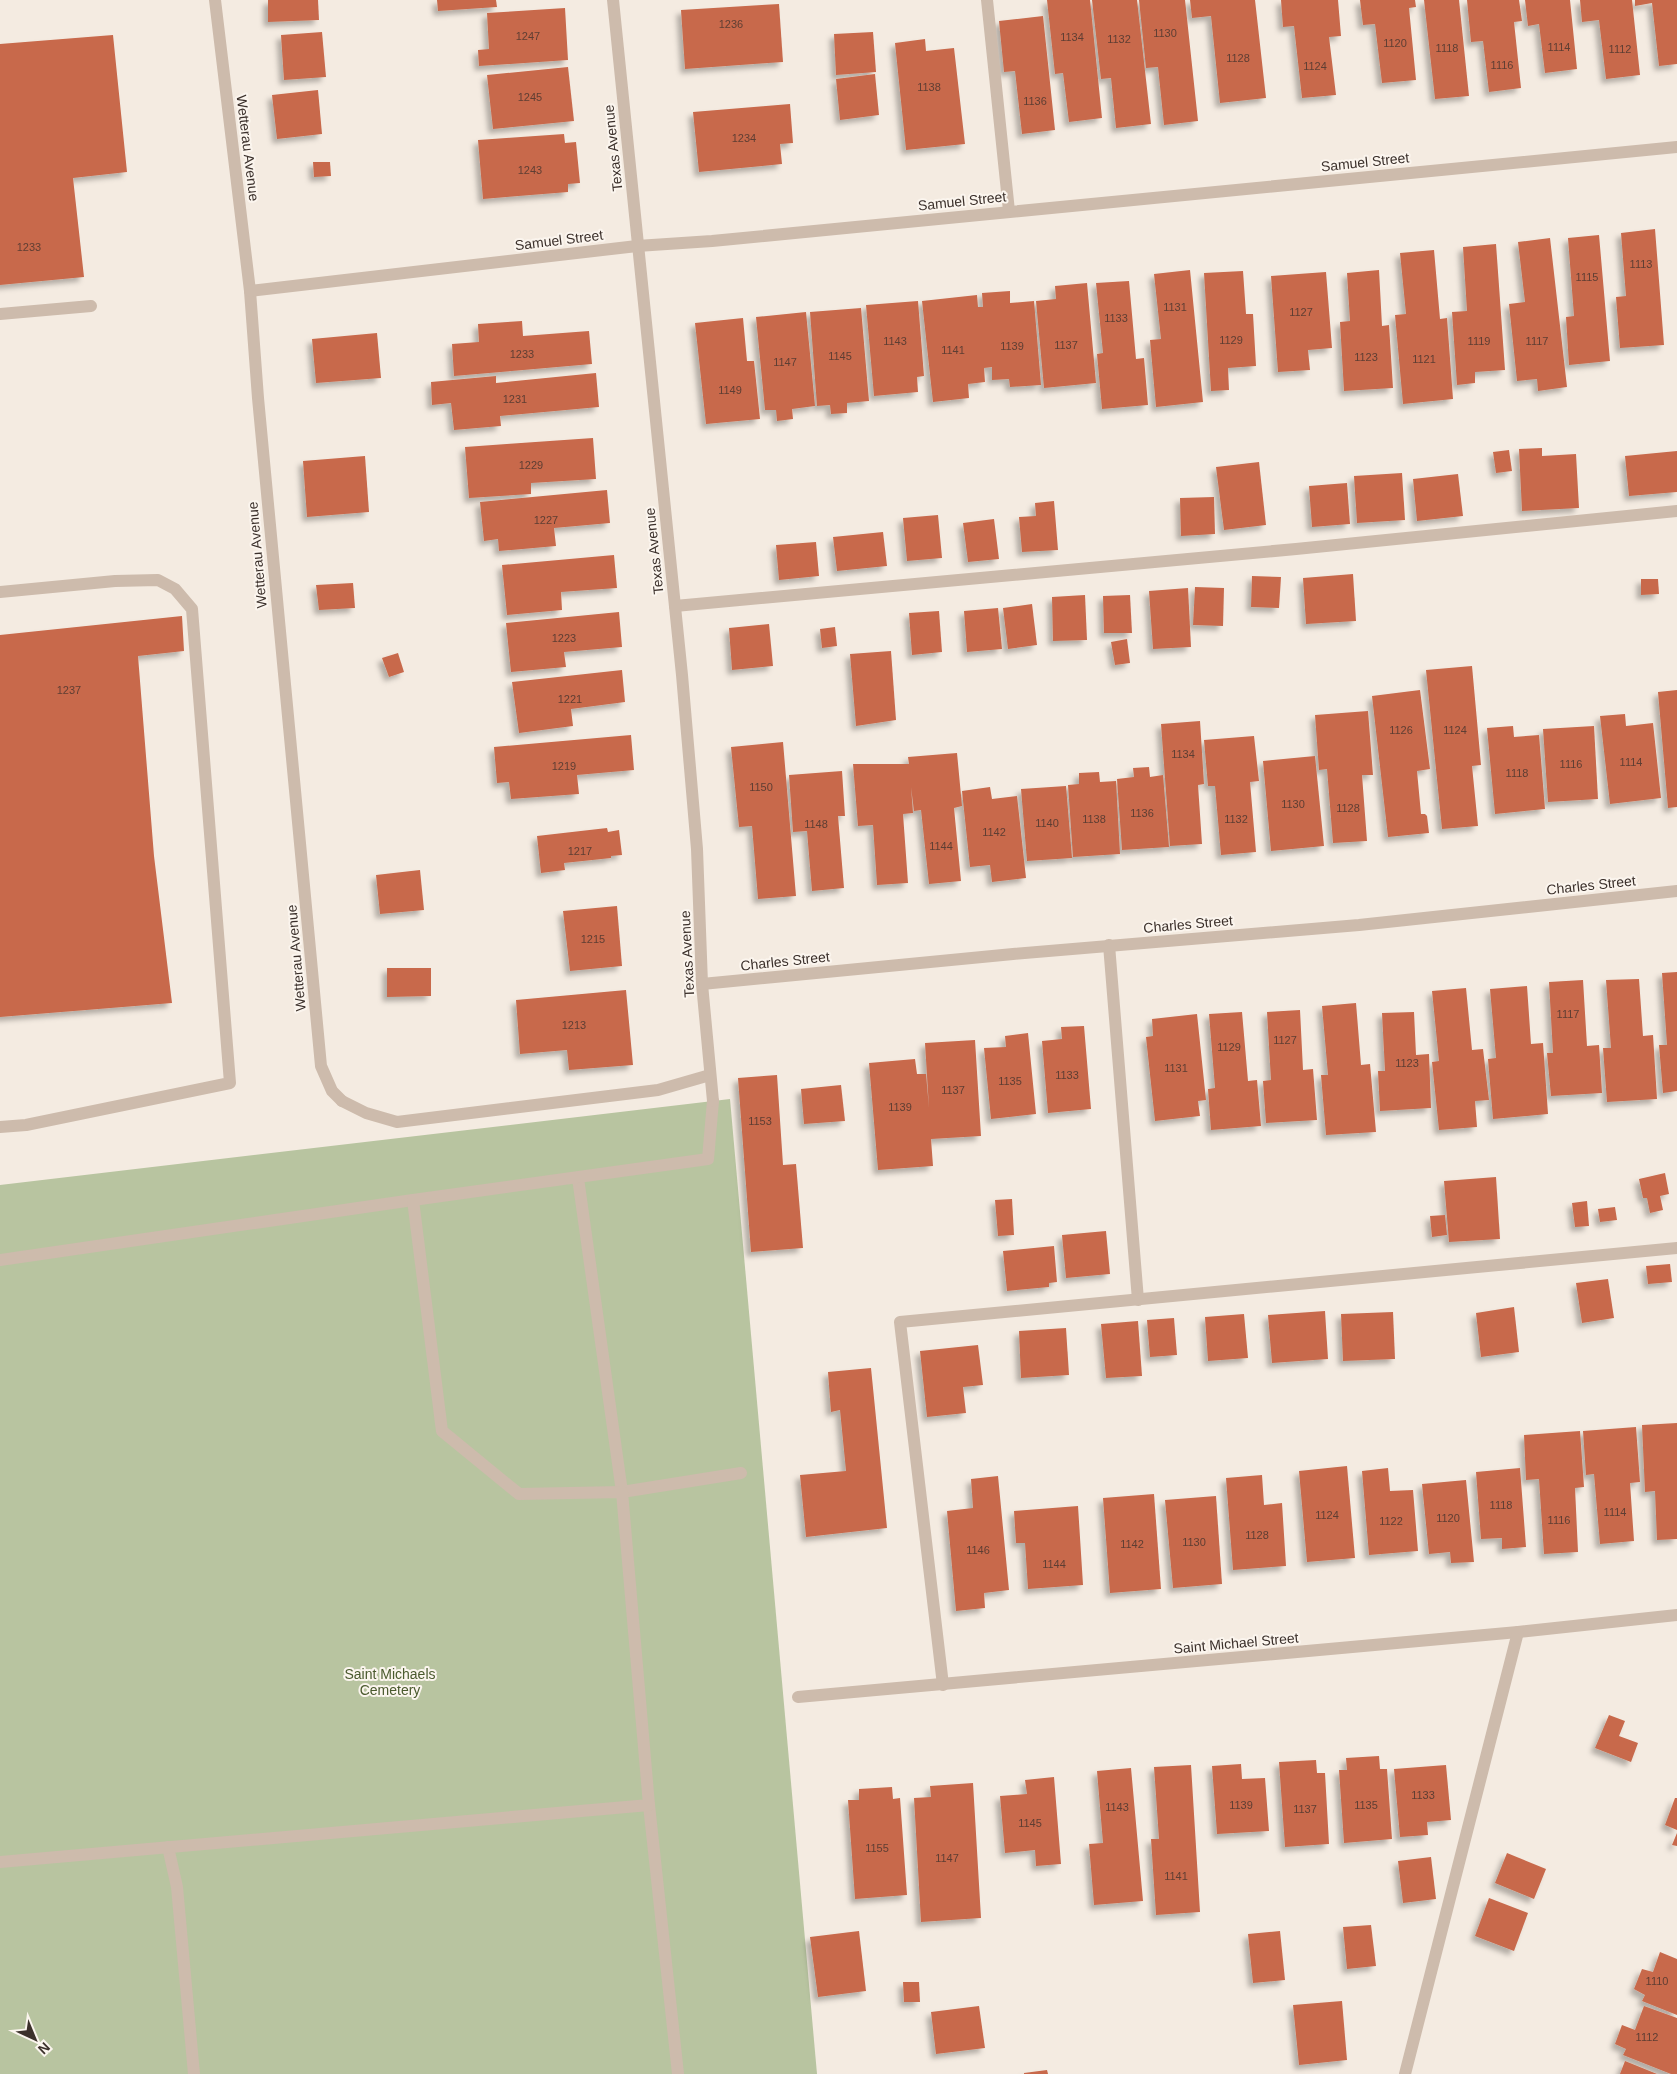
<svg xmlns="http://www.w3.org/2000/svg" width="1677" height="2074" font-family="Arial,sans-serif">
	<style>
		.green { fill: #b8c4a0 }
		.building { fill: #c8694b; filter: url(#shadow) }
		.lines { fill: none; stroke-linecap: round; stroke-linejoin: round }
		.lane { stroke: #cdbbac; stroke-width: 12 }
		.street { stroke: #cdbbac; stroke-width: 12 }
		.labels { text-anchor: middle; stroke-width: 4; stroke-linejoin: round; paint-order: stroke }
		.number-label { font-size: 11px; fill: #5e3e33 }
		.street-label { font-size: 14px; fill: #3b302b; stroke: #fbf5ee }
		.park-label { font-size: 14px; fill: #4a5a2e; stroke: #fbf5ee }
	</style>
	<defs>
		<filter id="shadow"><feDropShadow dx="-4.5" dy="4.5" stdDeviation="2.5" flood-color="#0004"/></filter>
	</defs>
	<rect width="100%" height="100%" fill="#f4ebe1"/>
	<path class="green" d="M730,1099L817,2074H0V1185Z"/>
	<g class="building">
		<path d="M268,0H318L319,20L268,22Z"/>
		<path d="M437,0H496L497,7L438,11Z"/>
		<path d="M1047,0H1090L1102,118L1069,122L1063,73L1055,74Z"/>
		<path d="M1092,0H1137L1151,124L1116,128L1111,78L1101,79Z"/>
		<path d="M1139,0H1185L1198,121L1164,125L1158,67L1146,68Z"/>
		<path d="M1190,0H1255L1266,98L1220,103L1211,16L1192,18Z"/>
		<path d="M1281,0H1338L1341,36L1329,37L1336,95L1302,98L1294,26L1283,27Z"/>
		<path d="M1360,0H1415L1416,7L1409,8L1416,80L1382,83L1375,24L1363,25Z"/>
		<path d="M1424,0H1459L1469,96L1435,99Z"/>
		<path d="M1467,0H1519L1522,21L1514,22L1521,88L1489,92L1483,41L1471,42Z"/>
		<path d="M1525,0H1570L1577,69L1545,73L1539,24L1528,26Z"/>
		<path d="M1580,0H1632L1640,75L1606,79L1599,20L1582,22Z"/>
		<path d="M1635,0H1677V64L1659,66L1652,3L1635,6Z"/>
		<path d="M779,4L783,62L685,69L681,10Z"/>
		<path d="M565,8L568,60L479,66L478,50L489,49L487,13Z"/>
		<path d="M1043,16L1055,130L1022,134L1015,71L1004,72L999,21Z"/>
		<path d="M322,32L326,77L284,80L281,35Z"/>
		<path d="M873,32L876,72L836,75L834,34Z"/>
		<path d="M113,35L127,172L73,178L84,277L0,285V44Z"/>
		<path d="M925,39L926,51L954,48L965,144L906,150L895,43Z"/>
		<path d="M568,67L574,121L493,129L487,75Z"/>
		<path d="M875,74L879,115L840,120L836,79Z"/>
		<path d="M318,90L322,134L277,139L272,95Z"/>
		<path d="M790,104L793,143L780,144L782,164L699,172L693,112Z"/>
		<path d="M564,134L565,143L576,142L580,183L568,184V192L483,199L478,140Z"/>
		<path d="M313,162H330L331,176L314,177Z"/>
		<path d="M1655,229L1664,345L1620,348L1616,297L1626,296L1621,233Z"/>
		<path d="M1599,235L1610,361L1569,365L1566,317L1574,316L1568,238Z"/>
		<path d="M1550,238L1567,387L1538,391L1537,379L1517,381L1509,304L1525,302L1518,242Z"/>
		<path d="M1496,244L1505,370L1475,372V383L1457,385L1452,312L1467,311L1463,247Z"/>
		<path d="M1434,250L1440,319L1447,318L1453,399L1403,404L1395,315L1406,314L1400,253Z"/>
		<path d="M1190,270L1203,402L1156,407L1150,340L1161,339L1154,274Z"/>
		<path d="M1379,270L1382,326L1389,325L1393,388L1344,391L1340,322L1350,321L1347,273Z"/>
		<path d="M1243,271L1246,314H1253L1256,366L1228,368L1229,390L1211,391L1204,273Z"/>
		<path d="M1326,272L1332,348L1308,350L1310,370L1278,372L1271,276Z"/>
		<path d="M1129,281L1136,359L1144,358L1148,405L1102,409L1097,354L1103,353L1096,283Z"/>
		<path d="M1087,283L1096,383L1044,388L1036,301L1056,299L1055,286Z"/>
		<path d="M1010,291V303L1034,301L1041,385L1010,387L1009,379L992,380V367L984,368L985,382L968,384L969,398L933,402L922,301L977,295L978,307H983L982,293Z"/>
		<path d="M918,301L924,376L917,377L918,392L874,396L866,305Z"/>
		<path d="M861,308L869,401L847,403V413L831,414L830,405L817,406L810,312Z"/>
		<path d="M806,312L815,406L792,409L793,419L777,421L776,410H765L756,317Z"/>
		<path d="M743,318L747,361H754L760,419L706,424L695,323Z"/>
		<path d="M522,321L523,336L589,331L592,364L454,376L452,344L479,342L478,324Z"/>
		<path d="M377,333L381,378L316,383L312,339Z"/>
		<path d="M596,373L599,407L500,416L501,426L454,430L451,403L432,405L431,382L496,376V383Z"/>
		<path d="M593,438L596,479L531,483V494L469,498L465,447Z"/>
		<path d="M1542,448V456L1576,454L1579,508L1522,511L1519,449Z"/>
		<path d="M1509,450L1512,471L1496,473L1493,452Z"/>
		<path d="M1677,451V492L1629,496L1625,456Z"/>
		<path d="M365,456L369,512L307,517L303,461Z"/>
		<path d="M1259,462L1266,525L1224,530L1216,467Z"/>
		<path d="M1402,473L1405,520L1357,523L1354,476Z"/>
		<path d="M1458,474L1463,516L1417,521L1413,479Z"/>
		<path d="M1347,483L1350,524L1312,527L1309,486Z"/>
		<path d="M607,490L610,523L554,528L556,546L499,551L498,539L484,541L480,502Z"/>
		<path d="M1214,497L1215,534L1181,536L1180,498Z"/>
		<path d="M1054,501L1058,550L1022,552L1019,517L1036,516L1035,503Z"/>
		<path d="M938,515L942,558L907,561L903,518Z"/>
		<path d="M994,519L999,559L968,562L963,523Z"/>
		<path d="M883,532L887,566L837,571L833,537Z"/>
		<path d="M816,542L819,576L779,580L776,545Z"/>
		<path d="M614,555L617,588L561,592L562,610L507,615L502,565Z"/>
		<path d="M1353,574L1356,621L1306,624L1303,578Z"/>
		<path d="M1252,576L1281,577L1279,608L1251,607Z"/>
		<path d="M1641,579H1658L1659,594L1641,595Z"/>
		<path d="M353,583L355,608L319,610L316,585Z"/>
		<path d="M1195,587L1224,588L1223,626L1193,625Z"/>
		<path d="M1188,588L1191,647L1153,649L1149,591Z"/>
		<path d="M1085,595L1087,640L1053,641L1052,597Z"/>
		<path d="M1130,595L1132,633H1104L1103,596Z"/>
		<path d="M1032,604L1037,645L1008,649L1003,608Z"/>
		<path d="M998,608L1002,649L967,652L964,611Z"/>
		<path d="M939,611L942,652L912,655L909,613Z"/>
		<path d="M619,612L622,647L564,652L566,667L511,672L506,623Z"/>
		<path d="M182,616L184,651L138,656L154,856L172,1003L0,1017V635Z"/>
		<path d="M769,624L773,666L732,670L729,628Z"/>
		<path d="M835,627L837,646L822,648L820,629Z"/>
		<path d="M1127,639L1130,663L1115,665L1111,642Z"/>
		<path d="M891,651L896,720L856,726L850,654Z"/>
		<path d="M398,653L404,672L389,677L382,658Z"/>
		<path d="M1472,666L1481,765L1472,766L1478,826L1442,829L1426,670Z"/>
		<path d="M622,670L625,702L571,709L573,726L519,733L512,682Z"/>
		<path d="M1420,690L1430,769L1417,771L1421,814H1425L1427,816L1429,833L1388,837L1372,696Z"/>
		<path d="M1677,690V807L1668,808L1658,692Z"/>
		<path d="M1368,711L1373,775H1362L1367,841L1333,843L1327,769L1319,770L1315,715Z"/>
		<path d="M1625,714L1626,726L1653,723L1661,798L1610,804L1600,716Z"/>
		<path d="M1200,721L1204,784L1198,785L1202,844L1170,846L1161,724Z"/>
		<path d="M1513,726L1514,737L1539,735L1545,809L1495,814L1487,728Z"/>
		<path d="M1594,726L1598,799L1548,802L1543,729Z"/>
		<path d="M631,735L634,770L577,775L579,794L511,799L509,782L497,783L494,747Z"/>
		<path d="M1254,736L1259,781L1250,782L1256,852L1221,855L1215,786H1208L1204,740Z"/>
		<path d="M783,742L796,896L758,899L752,826L739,827L731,747Z"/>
		<path d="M957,753L962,806L954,808L961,881L929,884L921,810L914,811L911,787L913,813L903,814L908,883L877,885L873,825L858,826L853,764H909L908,757Z"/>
		<path d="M1315,756L1324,846L1271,851L1263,761Z"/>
		<path d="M1149,767L1150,777L1163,775L1169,847L1122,850L1117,779L1134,777L1133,768Z"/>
		<path d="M842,771L845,816H838L844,888L812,891L807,831L793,832L789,775Z"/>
		<path d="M1099,772L1100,782L1116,781L1120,854L1073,857L1068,785L1079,784V773Z"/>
		<path d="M1066,786L1072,858L1027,861L1021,789Z"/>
		<path d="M990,787L992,799L1017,796L1026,878L992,882L990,865L970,867L962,791Z"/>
		<path d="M607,828L608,832L619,830L622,855L611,856V858L564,863L565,870L541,873L537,836Z"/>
		<path d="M420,870L424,910L380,914L376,875Z"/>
		<path d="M617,906L622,966L570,971L563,911Z"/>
		<path d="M387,968H431V996L387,997Z"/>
		<path d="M1677,972V1091L1663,1093L1659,1045H1667L1662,973Z"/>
		<path d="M1639,979L1643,1036L1653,1035L1657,1099L1607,1102L1603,1048H1611L1606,980Z"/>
		<path d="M1583,980L1587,1046L1599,1045L1602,1093L1551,1096L1547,1053H1553L1549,982Z"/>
		<path d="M1527,986L1531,1044L1543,1043L1548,1114L1493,1119L1488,1059L1496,1058L1490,989Z"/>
		<path d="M1466,988L1472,1050L1483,1049L1489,1100L1475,1101L1477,1127L1439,1130L1432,1062L1439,1061L1432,991Z"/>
		<path d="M626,990L633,1065L569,1070L567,1050L520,1054L516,1000Z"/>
		<path d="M1356,1003L1361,1065L1370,1064L1376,1132L1326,1135L1321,1075H1328L1322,1006Z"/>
		<path d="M1300,1010L1303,1070L1313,1069L1317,1120L1266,1123L1263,1081L1271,1080L1267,1012Z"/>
		<path d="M1242,1012L1248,1081L1257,1080L1261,1126L1211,1130L1208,1089L1215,1088L1209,1014Z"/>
		<path d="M1414,1012L1416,1055L1429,1054L1431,1108L1380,1111L1378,1071H1385L1382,1013Z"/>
		<path d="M1197,1014L1206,1100L1198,1101L1200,1116L1155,1121L1146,1037L1153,1036L1152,1019Z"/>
		<path d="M1084,1026L1091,1109L1048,1113L1042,1041L1062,1039L1061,1027Z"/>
		<path d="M1028,1033L1036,1114L991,1119L984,1048L1006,1047L1005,1036Z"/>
		<path d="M975,1040L981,1136L931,1139L933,1166L878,1170L869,1063L915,1059L917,1074H926L929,1108L925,1043Z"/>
		<path d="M777,1075L783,1165L796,1164L803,1248L751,1252L738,1078Z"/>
		<path d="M841,1085L845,1121L804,1124L801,1089Z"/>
		<path d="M1665,1173L1669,1194L1660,1196L1663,1210L1650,1213L1647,1198H1643L1639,1179Z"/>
		<path d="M1496,1177L1500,1239L1449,1242L1444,1181Z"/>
		<path d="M1012,1199L1014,1235L998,1236L995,1200Z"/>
		<path d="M1587,1201L1589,1226L1575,1227L1572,1203Z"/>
		<path d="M1615,1207L1617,1220L1600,1222L1598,1209Z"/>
		<path d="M1445,1215L1447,1235L1432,1237L1430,1216Z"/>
		<path d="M1106,1231L1110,1274L1066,1278L1062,1235Z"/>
		<path d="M1054,1246L1057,1282L1049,1283V1287L1007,1291L1003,1251Z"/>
		<path d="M1670,1264L1672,1282L1648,1284L1646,1266Z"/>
		<path d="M1608,1279L1614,1318L1582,1323L1576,1283Z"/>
		<path d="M1514,1307L1519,1352L1481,1357L1476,1313Z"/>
		<path d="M1325,1311L1328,1359L1272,1363L1268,1315Z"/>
		<path d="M1393,1312L1395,1359L1343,1361L1341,1314Z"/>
		<path d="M1244,1314L1248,1358L1208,1361L1205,1317Z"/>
		<path d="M1174,1318L1177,1355L1150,1357L1147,1320Z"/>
		<path d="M1138,1321L1142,1376L1106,1378L1101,1324Z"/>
		<path d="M1066,1328L1069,1375L1021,1378L1019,1331Z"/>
		<path d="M978,1345L983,1385L963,1387L966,1413L927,1417L920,1351Z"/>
		<path d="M871,1368L887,1528L806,1537L800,1475L846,1471L840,1410L831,1412L828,1372Z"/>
		<path d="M1677,1423V1539L1657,1540L1655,1491L1645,1492L1642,1425Z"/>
		<path d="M1636,1427L1640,1482L1630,1483L1634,1541L1600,1544L1594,1474L1586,1475L1583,1431Z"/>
		<path d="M1580,1431L1584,1487L1575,1488L1578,1552L1544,1554L1539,1479L1526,1480L1524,1435Z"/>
		<path d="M1347,1466L1355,1558L1307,1562L1299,1471Z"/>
		<path d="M1388,1468L1390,1491L1413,1490L1418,1551L1369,1555L1362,1471Z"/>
		<path d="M1520,1468L1526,1547L1502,1549V1538L1481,1539L1476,1472Z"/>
		<path d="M1262,1475L1264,1505L1282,1503L1286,1566L1233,1570L1226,1478Z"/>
		<path d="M998,1476L1009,1590L984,1593L985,1608L956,1611L947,1511L973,1508L971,1479Z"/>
		<path d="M1466,1480L1474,1562L1451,1563L1450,1552L1429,1554L1422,1484Z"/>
		<path d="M1154,1494L1161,1589L1110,1593L1103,1498Z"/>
		<path d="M1216,1496L1222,1584L1173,1588L1165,1500Z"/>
		<path d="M1078,1506L1083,1585L1028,1589L1025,1543H1016L1014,1511Z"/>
		<path d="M1609,1715L1625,1721L1619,1736L1638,1743L1631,1762L1595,1748Z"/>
		<path d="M1379,1756L1380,1769H1387L1392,1839L1344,1843L1339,1770H1347L1346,1758Z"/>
		<path d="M1316,1760L1317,1773H1325L1329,1844L1285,1847L1279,1762Z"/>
		<path d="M1241,1764L1242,1779L1265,1778L1269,1831L1217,1834L1212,1766Z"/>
		<path d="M1191,1765L1200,1912L1156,1915L1151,1839H1159L1154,1767Z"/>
		<path d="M1446,1765L1451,1820L1427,1822L1428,1835L1400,1837L1394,1769Z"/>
		<path d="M1131,1768L1143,1901L1094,1905L1089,1844L1103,1843L1097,1771Z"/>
		<path d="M1054,1777L1061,1864L1036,1866L1035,1850L1005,1853L1000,1796L1027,1794L1025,1780Z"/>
		<path d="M973,1783L981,1918L921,1922L914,1798L931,1797L930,1786Z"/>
		<path d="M892,1787L893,1799L900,1798L907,1895L855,1899L848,1800H859V1789Z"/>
		<path d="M1675,1798H1677V1830L1665,1825Z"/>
		<path d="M1677,1833V1846L1672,1845Z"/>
		<path d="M1507,1853L1546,1869L1534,1899L1495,1883Z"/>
		<path d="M1431,1857L1436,1899L1403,1903L1398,1861Z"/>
		<path d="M1489,1898L1528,1913L1514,1951L1475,1936Z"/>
		<path d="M1371,1925L1376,1966L1347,1969L1343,1927Z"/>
		<path d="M859,1931L866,1991L818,1997L810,1937Z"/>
		<path d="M1280,1931L1285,1980L1253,1983L1248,1934Z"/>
		<path d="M1660,1952L1677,1959V2015L1642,2001L1645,1995L1634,1989L1642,1969L1653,1972Z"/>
		<path d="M903,1982H919L920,2002H904Z"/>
		<path d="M1342,2001L1347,2060L1299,2065L1293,2005Z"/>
		<path d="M979,2006L985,2048L936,2054L931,2012Z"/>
		<path d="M1644,2006L1677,2018V2074H1671L1623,2055L1626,2049L1615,2044L1622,2025L1635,2030Z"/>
		<path d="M1625,2061L1657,2074H1620Z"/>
		<path d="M1047,2070L1048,2074H1024V2073Z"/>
	</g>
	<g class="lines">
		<g class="lane">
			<path d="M987,0L1009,211"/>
			<path d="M0,314L91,306"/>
			<path d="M0,592L115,581L158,580L175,589L192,609L230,1083L26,1125L0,1127"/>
			<path d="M675,606L1296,549L1677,511"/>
			<path d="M1109,945L1138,1300"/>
			<path d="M342,1101L366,1113L397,1122L658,1090L710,1075"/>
			<path d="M578,1178L622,1492L741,1473"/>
			<path d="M0,1260L413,1200"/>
			<path d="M943,1685L900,1322L1677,1248"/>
			<path d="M649,1805L678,2074"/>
			<path d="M168,1847L177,1887L194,2074"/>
			<path d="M0,1862L649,1805L622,1492L519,1494L442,1431L413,1200L708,1159L713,1101"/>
		</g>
		<g class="street">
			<path d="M215,0L250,291L258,398L321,1066L332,1091L342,1101"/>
			<path d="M613,0L682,675L697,849L702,984L713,1101"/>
			<path d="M250,291L637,246L712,241L1677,147"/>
			<path d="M702,984L1013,954L1359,925L1677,891"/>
			<path d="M798,1697L1518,1632L1677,1615"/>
			<path d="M1405,2074L1518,1632"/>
		</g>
	</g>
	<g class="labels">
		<g class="number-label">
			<text x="731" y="28">1236</text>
			<text x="1165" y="37">1130</text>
			<text x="528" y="40">1247</text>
			<text x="1072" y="41">1134</text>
			<text x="1119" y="43">1132</text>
			<text x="1395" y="47">1120</text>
			<text x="1559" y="51">1114</text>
			<text x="1447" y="52">1118</text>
			<text x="1620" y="53">1112</text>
			<text x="1238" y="62">1128</text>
			<text x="1502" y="69">1116</text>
			<text x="1315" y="70">1124</text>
			<text x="929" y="91">1138</text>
			<text x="530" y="101">1245</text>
			<text x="1035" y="105">1136</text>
			<text x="744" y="142">1234</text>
			<text x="530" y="174">1243</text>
			<text x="29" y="251">1233</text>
			<text x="1641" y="268">1113</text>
			<text x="1587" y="281">1115</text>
			<text x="1175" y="311">1131</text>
			<text x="1301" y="316">1127</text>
			<text x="1116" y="322">1133</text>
			<text x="1231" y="344">1129</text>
			<text x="895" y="345">1143</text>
			<text x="1479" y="345">1119</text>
			<text x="1537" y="345">1117</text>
			<text x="1066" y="349">1137</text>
			<text x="1012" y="350">1139</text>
			<text x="953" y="354">1141</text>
			<text x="522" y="358">1233</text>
			<text x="840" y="360">1145</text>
			<text x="1366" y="361">1123</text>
			<text x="1424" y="363">1121</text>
			<text x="785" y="366">1147</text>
			<text x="730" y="394">1149</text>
			<text x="515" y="403">1231</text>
			<text x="531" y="469">1229</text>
			<text x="546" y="524">1227</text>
			<text x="564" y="642">1223</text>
			<text x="69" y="694">1237</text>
			<text x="570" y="703">1221</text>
			<text x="1401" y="734">1126</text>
			<text x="1455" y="734">1124</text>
			<text x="1183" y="758">1134</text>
			<text x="1631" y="766">1114</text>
			<text x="1571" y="768">1116</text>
			<text x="564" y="770">1219</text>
			<text x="1517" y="777">1118</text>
			<text x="761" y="791">1150</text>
			<text x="1293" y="808">1130</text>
			<text x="1348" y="812">1128</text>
			<text x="1142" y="817">1136</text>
			<text x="1094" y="823">1138</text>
			<text x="1236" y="823">1132</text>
			<text x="1047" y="827">1140</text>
			<text x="816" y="828">1148</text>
			<text x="994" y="836">1142</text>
			<text x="941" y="850">1144</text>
			<text x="580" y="855">1217</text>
			<text x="593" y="943">1215</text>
			<text x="1568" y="1018">1117</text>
			<text x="574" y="1029">1213</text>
			<text x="1285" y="1044">1127</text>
			<text x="1229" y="1051">1129</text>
			<text x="1407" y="1067">1123</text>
			<text x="1176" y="1072">1131</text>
			<text x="1067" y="1079">1133</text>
			<text x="1010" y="1085">1135</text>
			<text x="953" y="1094">1137</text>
			<text x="900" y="1111">1139</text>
			<text x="760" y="1125">1153</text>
			<text x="1501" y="1509">1118</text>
			<text x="1615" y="1516">1114</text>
			<text x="1327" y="1519">1124</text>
			<text x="1448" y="1522">1120</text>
			<text x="1559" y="1524">1116</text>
			<text x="1391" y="1525">1122</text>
			<text x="1257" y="1539">1128</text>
			<text x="1194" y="1546">1130</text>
			<text x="1132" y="1548">1142</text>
			<text x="978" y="1554">1146</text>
			<text x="1054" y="1568">1144</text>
			<text x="1423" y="1799">1133</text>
			<text x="1241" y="1809">1139</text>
			<text x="1366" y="1809">1135</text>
			<text x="1117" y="1811">1143</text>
			<text x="1305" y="1813">1137</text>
			<text x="1030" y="1827">1145</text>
			<text x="877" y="1852">1155</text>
			<text x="947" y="1862">1147</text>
			<text x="1176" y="1880">1141</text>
			<text x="1657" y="1985">1110</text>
			<text x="1647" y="2041">1112</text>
		</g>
		<g class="street-label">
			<text transform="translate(248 148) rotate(83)" y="5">Wetterau Avenue</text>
			<text transform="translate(613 148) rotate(-96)" y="5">Texas Avenue</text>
			<text transform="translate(1365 162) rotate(-6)" y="5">Samuel Street</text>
			<text transform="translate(962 201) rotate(-6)" y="5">Samuel Street</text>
			<text transform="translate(559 240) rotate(-7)" y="5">Samuel Street</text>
			<text transform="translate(654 551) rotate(-96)" y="5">Texas Avenue</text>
			<text transform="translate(257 555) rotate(-95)" y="5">Wetterau Avenue</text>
			<text transform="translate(1591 885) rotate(-6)" y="5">Charles Street</text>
			<text transform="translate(1188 924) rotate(-5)" y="5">Charles Street</text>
			<text transform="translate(687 954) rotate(-93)" y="5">Texas Avenue</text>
			<text transform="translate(296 958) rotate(-95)" y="5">Wetterau Avenue</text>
			<text transform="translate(785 961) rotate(-6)" y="5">Charles Street</text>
			<text transform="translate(1236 1643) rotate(-5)" y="5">Saint Michael Street</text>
		</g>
		<g class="park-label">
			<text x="390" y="1679">Saint Michaels<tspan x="390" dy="16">Cemetery</tspan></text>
		</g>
	</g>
	<g transform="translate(35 2039) rotate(136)" stroke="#fbf5ee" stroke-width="4" paint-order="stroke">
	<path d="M0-4L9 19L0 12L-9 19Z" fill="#3b302b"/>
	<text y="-8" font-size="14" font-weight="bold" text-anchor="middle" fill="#3b302b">N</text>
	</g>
</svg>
